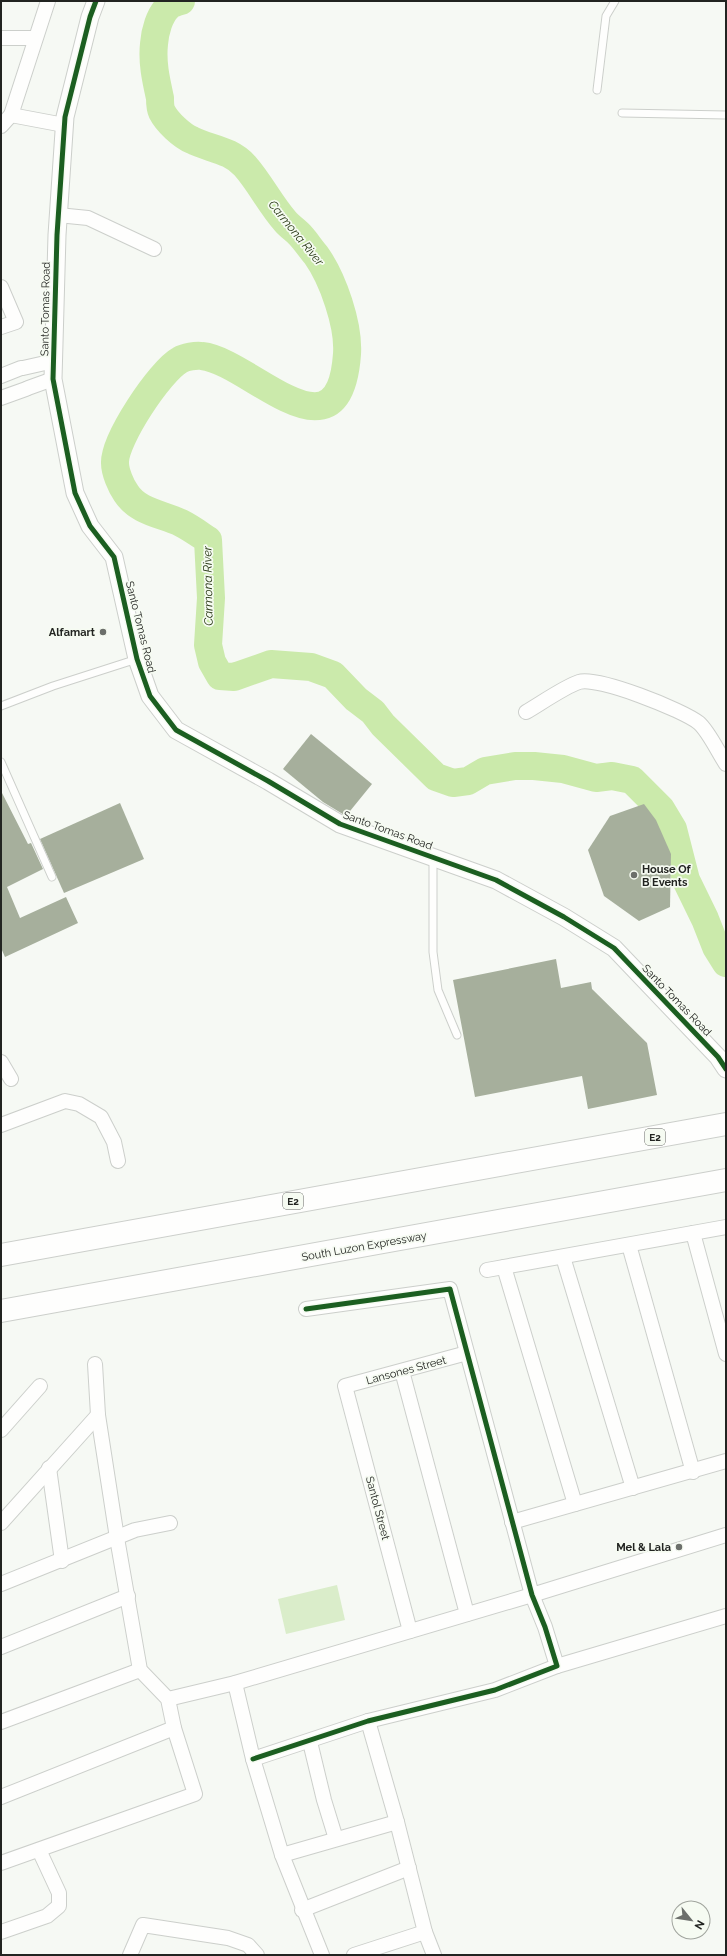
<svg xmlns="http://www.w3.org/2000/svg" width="727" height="1956" font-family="Raleway,sans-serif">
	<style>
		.pitch { fill: #daedca }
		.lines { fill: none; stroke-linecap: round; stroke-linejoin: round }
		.river { stroke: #cbeaab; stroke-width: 28 }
		.building { fill: #a6af9c }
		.service-casing { stroke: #cccfcb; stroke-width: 9 }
		.minor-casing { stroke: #cccfcb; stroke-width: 16 }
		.tertiary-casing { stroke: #cccfcb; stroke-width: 19 }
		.motorway-casing { stroke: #cccfcb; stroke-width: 24 }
		.service { stroke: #fefefd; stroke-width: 7 }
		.minor { stroke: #fefefd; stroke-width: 14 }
		.tertiary { stroke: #fefefd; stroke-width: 17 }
		.motorway { stroke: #fefefd; stroke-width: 22 }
		.cycleway-casing { stroke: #f6fbf2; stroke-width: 8 }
		.cycleway { stroke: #1b5e20; stroke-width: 5 }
		.poi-dot { fill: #6c6f6b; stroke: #f6fbf2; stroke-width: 1.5 }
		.labels { text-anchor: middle; stroke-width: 3.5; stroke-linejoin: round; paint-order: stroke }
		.shield { fill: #f6fbf2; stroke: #626460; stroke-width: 1 }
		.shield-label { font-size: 10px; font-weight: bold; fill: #222421 }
		.street-label { font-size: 11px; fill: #222421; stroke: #f6fbf2 }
		.poi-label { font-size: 11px; font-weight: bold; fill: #222421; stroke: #f6fbf2; text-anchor: end }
		.water-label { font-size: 12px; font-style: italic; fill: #283815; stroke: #f6fbf2 }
	</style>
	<rect width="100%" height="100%" fill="#f6f9f4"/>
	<path class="pitch" d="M337,1585L345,1620L286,1634L278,1599Z"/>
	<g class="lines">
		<path class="river" d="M181,1C177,2 171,4 169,6C159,15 155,32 154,44C152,63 156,80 160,98C160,102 160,108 162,112C167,122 182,136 192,140C209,149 230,149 245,166C260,183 270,204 285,221C289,226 294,229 299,234C305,240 310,248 316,255C333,279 349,325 347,354C339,468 250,361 202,356C196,355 185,357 180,360C160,371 114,440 115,463C115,472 121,486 126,493C138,512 162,514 181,523C191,528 199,534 208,540L211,598L208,645L212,662L220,676L234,677L271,664L311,667L333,675L356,699L373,712L383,725L436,777L453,783L468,781L485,771L515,766H534L563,769L596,778L612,776L632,780L661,809L673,829L686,880L705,919L716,947L726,963"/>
	</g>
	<g class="building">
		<path d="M311,734L372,784L346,816L323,802L283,769Z"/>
		<path d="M1,791L28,844L31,843L43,869L7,887L20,918L66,897L78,923L5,957L1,948Z"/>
		<path d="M120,803L144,859L64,893L40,839Z"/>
		<path d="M644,804L656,820L671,854L670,907L639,921L604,896L588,850L610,816Z"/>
		<path d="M556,959L561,988L591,982L592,989L647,1043L657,1095L588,1109L582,1076L475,1097L453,980Z"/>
	</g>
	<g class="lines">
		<defs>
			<g id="service">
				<path d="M597,90L606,16L615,1"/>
				<path d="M622,113L726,115"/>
				<path d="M1,706L53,686L137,659"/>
				<path d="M1,762L52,877"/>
				<path d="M433,858V952L438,990L457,1035"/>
			</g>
			<g id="minor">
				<path d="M48,1L11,115L64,125"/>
				<path d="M1,38H35"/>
				<path d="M1,126L11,115"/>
				<path d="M58,215L88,218L154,249"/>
				<path d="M1,287L16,322L1,327"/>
				<path d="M23,368L54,361"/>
				<path d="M1,376L21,368"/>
				<path d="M28,388L53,379"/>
				<path d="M1,398L26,389"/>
				<path d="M526,712C540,704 564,687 579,682C597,676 683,710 699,723C709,732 718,752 726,764"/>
				<path d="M1,1062L11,1079"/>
				<path d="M1,1125L65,1101L79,1104L101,1117L114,1142L118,1161"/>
				<path d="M693,1233L726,1354"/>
				<path d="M629,1245L693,1472"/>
				<path d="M563,1257L633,1488"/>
				<path d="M504,1267L575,1504"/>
				<path d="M487,1270L726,1227"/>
				<path d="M402,1371L467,1614"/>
				<path d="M1,1430L40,1386"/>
				<path d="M49,1468L62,1561"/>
				<path d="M512,1522L726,1461"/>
				<path d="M1,1523L98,1415"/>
				<path d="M1,1584L135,1530L170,1523"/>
				<path d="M410,1631L345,1386L467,1353"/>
				<path d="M1,1647L128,1596"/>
				<path d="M557,1666L726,1616"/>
				<path d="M235,1683L253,1759L282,1855L322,1955"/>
				<path d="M168,1699L235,1683L532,1595L726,1535"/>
				<path d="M368,1721L397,1822L425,1932L434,1955"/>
				<path d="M1,1722L140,1670"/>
				<path d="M310,1742L324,1800L336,1839"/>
				<path d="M253,1759L368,1721L495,1690L557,1666L545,1627L532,1595L450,1289L306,1309"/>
				<path d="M1,1797L174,1728"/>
				<path d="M282,1855L397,1822"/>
				<path d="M1,1863L195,1794L174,1728L168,1699L140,1670L117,1538L98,1415L95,1364"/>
				<path d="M302,1910L409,1868"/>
				<path d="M1,1932L47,1916L59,1906V1893L39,1850"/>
				<path d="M130,1955L143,1925L228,1938L248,1945L257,1955"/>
				<path d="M354,1955L425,1932"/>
			</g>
			<path id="tertiary" d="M96,1L90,17L65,117L57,235L53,379L75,493L90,526L114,557L137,659L150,696L176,730L268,781L340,824L496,880L564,917L614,948L718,1057L726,1069"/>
			<g id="motorway">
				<path d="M1,1255L726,1124"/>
				<path d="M1,1311L726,1180"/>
			</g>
		</defs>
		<use href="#service" class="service-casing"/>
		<use href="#minor" class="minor-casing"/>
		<use href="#tertiary" class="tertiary-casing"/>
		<use href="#motorway" class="motorway-casing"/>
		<use href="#service" class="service"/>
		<use href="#minor" class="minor"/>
		<use href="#tertiary" class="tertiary"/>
		<use href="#motorway" class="motorway"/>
		<defs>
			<g id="cycleway">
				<path d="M96,1L90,17L65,117L57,235L53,379L75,493L90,526L114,557L137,659L150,696L176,730L268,781L340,824L496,880L564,917L614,948L718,1057L726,1069"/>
				<path d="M253,1759L368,1721L495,1690L557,1666L545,1627L532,1595L450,1289L306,1309"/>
			</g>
		</defs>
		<use href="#cycleway" class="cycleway-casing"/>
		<use href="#cycleway" class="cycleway"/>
	</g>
	<g class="poi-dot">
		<circle cx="103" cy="632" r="4"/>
		<circle cx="634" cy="875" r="4"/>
		<circle cx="679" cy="1547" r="4"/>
	</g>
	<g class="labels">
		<g class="shield">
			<rect x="645" y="1129" width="20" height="16" rx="3"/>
			<rect x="283" y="1193" width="20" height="16" rx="3"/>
		</g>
		<g class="shield-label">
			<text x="655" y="1141">E2</text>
			<text x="293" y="1205">E2</text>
		</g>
		<g class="street-label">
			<text transform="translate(45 309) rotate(-89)" y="4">Santo Tomas Road</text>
			<text transform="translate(141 627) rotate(76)" y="4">Santo Tomas Road</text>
			<text transform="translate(388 830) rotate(20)" y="4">Santo Tomas Road</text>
			<text transform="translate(677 1000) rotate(46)" y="4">Santo Tomas Road</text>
			<text transform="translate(364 1246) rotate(-10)" y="4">South Luzon Expressway</text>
			<text transform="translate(406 1370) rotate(-15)" y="4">Lansones Street</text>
			<text transform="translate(378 1508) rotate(75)" y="4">Santol Street</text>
		</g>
		<g class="poi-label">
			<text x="95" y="636">Alfamart</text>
			<text x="642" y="873" text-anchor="start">House Of<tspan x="642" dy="13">B Events</tspan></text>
			<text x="671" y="1551">Mel &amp; Lala</text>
		</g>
		<g class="water-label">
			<text transform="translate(296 233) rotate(51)" y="4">Carmona River</text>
			<text transform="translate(208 586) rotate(-91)" y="4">Carmona River</text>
		</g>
	</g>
	<rect width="727" height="1956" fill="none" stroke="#222421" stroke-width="4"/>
	<g transform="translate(691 1920) rotate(120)"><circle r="19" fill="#f6fbf2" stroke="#a1a59e"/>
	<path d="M0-3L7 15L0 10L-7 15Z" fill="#6c6f6b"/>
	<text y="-6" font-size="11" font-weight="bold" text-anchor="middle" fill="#222421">N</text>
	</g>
</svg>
